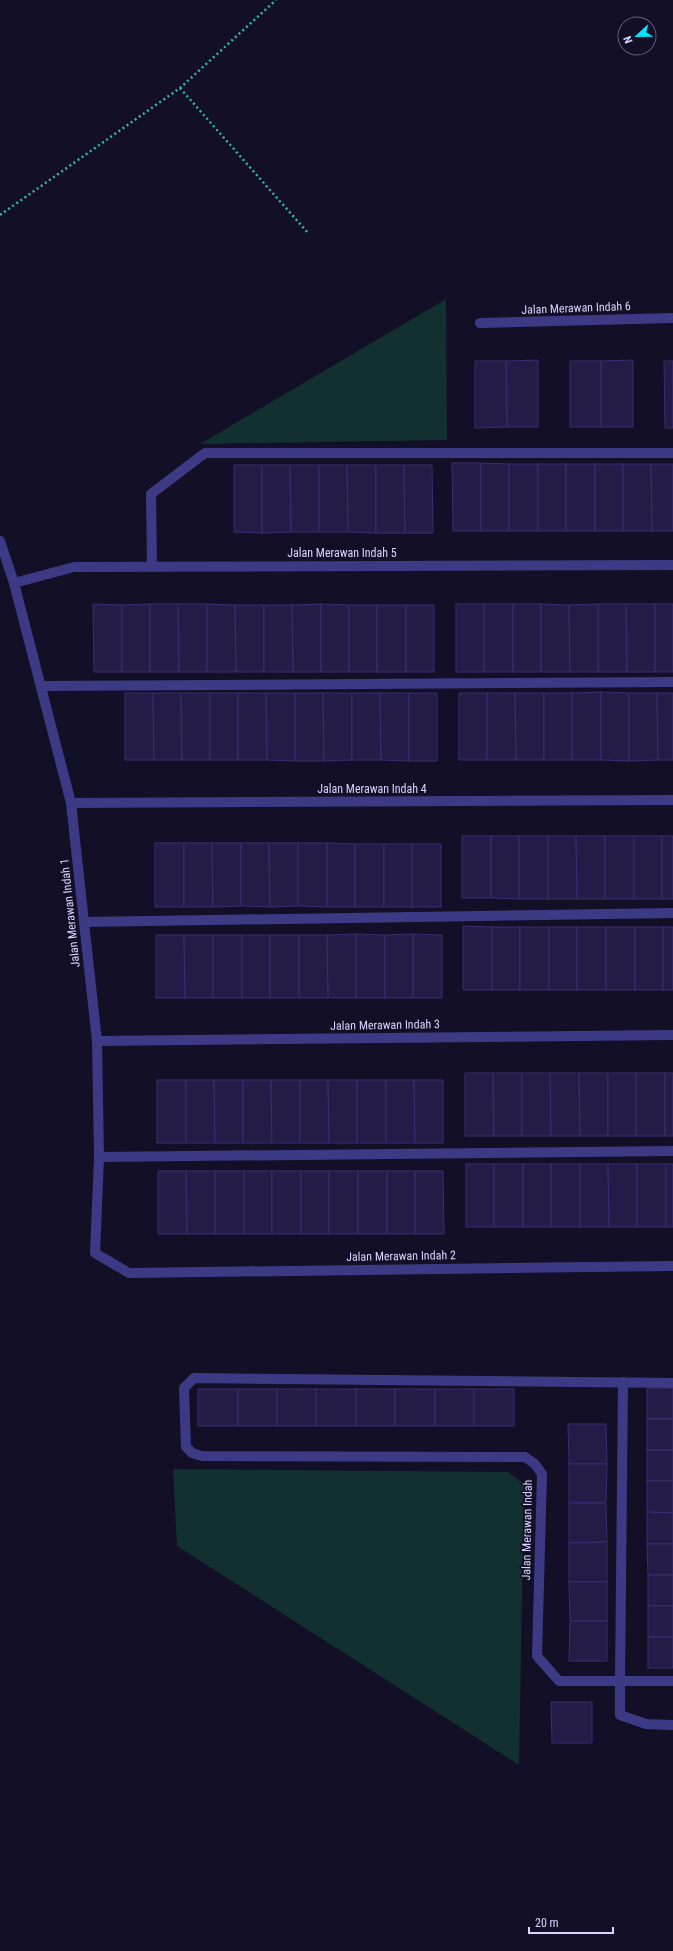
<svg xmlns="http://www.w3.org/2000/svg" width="673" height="1951" font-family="'Roboto Condensed',sans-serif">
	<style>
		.green { fill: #12302f }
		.building { fill: #241b47; stroke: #3b2d73 }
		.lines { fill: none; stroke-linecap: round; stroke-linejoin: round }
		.path { stroke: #2fb8b0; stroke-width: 2.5; stroke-dasharray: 2 3; stroke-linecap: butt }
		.minor { stroke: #3d3a85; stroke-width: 10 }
		.labels { text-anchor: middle; stroke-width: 3.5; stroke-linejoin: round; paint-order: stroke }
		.street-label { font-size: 12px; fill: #d9d4ff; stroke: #130f26 }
	</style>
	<rect width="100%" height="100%" fill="#130f26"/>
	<g class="green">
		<path d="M446,299L447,440L200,444Z"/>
		<path d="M173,1469L508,1472L524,1484L519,1765L177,1546Z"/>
	</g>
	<g class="building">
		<path d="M538,360V427H507L506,361Z"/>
		<path d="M633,360V427H601V361Z"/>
		<path d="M475,361H506L507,427L475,428Z"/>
		<rect x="570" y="361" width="31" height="66"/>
		<path d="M664,361H673V428H665Z"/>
		<path d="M452,463H481V531H453Z"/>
		<path d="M481,463L509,464V531H481Z"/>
		<rect x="509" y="464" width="29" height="67"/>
		<rect x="538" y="464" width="28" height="67"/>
		<rect x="566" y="464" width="29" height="67"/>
		<rect x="595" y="464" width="28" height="67"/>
		<path d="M623,464H651L652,531H623Z"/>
		<path d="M651,464H673V531H652Z"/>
		<path d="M234,465H262V533L234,532Z"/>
		<path d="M262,465H290L291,532L262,533Z"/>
		<path d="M290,465H319V532H291Z"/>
		<path d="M319,465H347L348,532H319Z"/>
		<path d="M347,465H376V533L348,532Z"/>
		<path d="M376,465H404L405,533H376Z"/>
		<path d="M404,465H432L433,533H405Z"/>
		<path d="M93,604L122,605V672H94Z"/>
		<path d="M150,604V672H122V605Z"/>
		<path d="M150,604H178L179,672H150Z"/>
		<path d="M178,604H207V672H179Z"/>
		<path d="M207,604L235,605L236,672H207Z"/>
		<path d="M321,604V672H293L292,605Z"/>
		<path d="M321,604L349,605V672H321Z"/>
		<rect x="456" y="604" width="28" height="68"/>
		<rect x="484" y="604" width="29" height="68"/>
		<rect x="513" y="604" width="28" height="68"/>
		<path d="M541,604L569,605L570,672H541Z"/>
		<path d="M598,604H626L627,672H598Z"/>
		<path d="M598,604V672H570L569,605Z"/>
		<path d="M626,604H655V672H627Z"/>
		<rect x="655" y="604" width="18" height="68"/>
		<path d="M235,605H264V672H236Z"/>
		<path d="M264,605H292L293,672H264Z"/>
		<rect x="349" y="605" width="28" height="67"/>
		<rect x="377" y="605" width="29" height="67"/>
		<rect x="406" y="605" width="28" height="67"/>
		<path d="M601,692V760H572V693Z"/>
		<path d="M601,692L629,693V761L601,760Z"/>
		<path d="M125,693H153L154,760H125Z"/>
		<path d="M153,693H181L182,760H154Z"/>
		<path d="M181,693H210V760H182Z"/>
		<rect x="210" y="693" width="28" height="67"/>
		<path d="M238,693H266L267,760H238Z"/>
		<path d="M266,693H295V761L267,760Z"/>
		<path d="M295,693H323L324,761H295Z"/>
		<path d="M323,693H352V760L324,761Z"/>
		<path d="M352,693H380L381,760H352Z"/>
		<path d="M380,693H409V761L381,760Z"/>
		<rect x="409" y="693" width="28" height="68"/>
		<rect x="459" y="693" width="28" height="67"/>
		<path d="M487,693H515L516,760H487Z"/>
		<path d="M515,693H544V760H516Z"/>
		<rect x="544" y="693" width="28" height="67"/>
		<path d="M629,693H657L658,760L629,761Z"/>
		<path d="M657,693H673V760H658Z"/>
		<rect x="462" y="836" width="29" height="62"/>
		<path d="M491,836H519V899L491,898Z"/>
		<rect x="519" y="836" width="29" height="63"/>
		<path d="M548,836H576L577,899H548Z"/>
		<path d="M576,836H605V899H577Z"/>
		<rect x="605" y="836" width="29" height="63"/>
		<rect x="634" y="836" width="28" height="63"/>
		<rect x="662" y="836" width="11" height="63"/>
		<rect x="155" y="843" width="29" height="64"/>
		<path d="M184,843H212L213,907H184Z"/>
		<path d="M212,843H241V906L213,907Z"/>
		<path d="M241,843H269L270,907L241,906Z"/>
		<path d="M269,843H298V906L270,907Z"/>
		<path d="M298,843H327V907L298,906Z"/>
		<path d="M327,843L355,844V907H327Z"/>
		<rect x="355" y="844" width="29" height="63"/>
		<rect x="384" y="844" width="28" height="63"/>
		<rect x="412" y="844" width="29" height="63"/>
		<path d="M463,926L492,927V990H463Z"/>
		<rect x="492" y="927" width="28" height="63"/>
		<rect x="520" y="927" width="29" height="63"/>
		<rect x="549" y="927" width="28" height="63"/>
		<rect x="577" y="927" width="29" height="63"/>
		<rect x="606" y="927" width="29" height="63"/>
		<rect x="635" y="927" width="28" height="63"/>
		<rect x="663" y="927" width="10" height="63"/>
		<path d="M356,934L385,935V998H356Z"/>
		<path d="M356,934V998H328L327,935Z"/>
		<path d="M413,934L442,935V998H413Z"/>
		<path d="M413,934V998H385V935Z"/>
		<path d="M156,935H184L185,998H156Z"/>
		<path d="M184,935H213V998H185Z"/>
		<rect x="213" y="935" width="29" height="63"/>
		<rect x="242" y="935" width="28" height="63"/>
		<rect x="270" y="935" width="29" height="63"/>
		<path d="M299,935H327L328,998H299Z"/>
		<path d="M465,1073H493L494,1136H465Z"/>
		<path d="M493,1073H522V1136H494Z"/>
		<path d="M522,1073H550L551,1136H522Z"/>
		<path d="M550,1073H579L580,1136H551Z"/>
		<path d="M579,1073H608V1136H580Z"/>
		<rect x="608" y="1073" width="28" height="63"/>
		<rect x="636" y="1073" width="29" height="63"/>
		<rect x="665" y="1073" width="8" height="63"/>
		<rect x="157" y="1080" width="29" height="63"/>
		<path d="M186,1080H214L215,1143H186Z"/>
		<path d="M214,1080H243V1143H215Z"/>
		<path d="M243,1080H271L272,1143H243Z"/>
		<path d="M271,1080H300V1143H272Z"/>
		<path d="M300,1080H328L329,1143H300Z"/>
		<path d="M328,1080H357V1143H329Z"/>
		<rect x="357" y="1080" width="29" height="63"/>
		<path d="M386,1080H414L415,1143H386Z"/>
		<path d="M414,1080H443V1143H415Z"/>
		<rect x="466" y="1164" width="28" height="63"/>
		<rect x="494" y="1164" width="29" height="63"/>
		<rect x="523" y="1164" width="28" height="63"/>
		<rect x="551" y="1164" width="29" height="63"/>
		<path d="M580,1164H608L609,1227H580Z"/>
		<path d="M608,1164H637V1227H609Z"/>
		<rect x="637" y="1164" width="29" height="63"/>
		<rect x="666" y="1164" width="7" height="63"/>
		<path d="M158,1171H186L187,1234H158Z"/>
		<path d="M186,1171H215V1234H187Z"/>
		<rect x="215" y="1171" width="29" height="63"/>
		<rect x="244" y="1171" width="28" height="63"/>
		<rect x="272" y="1171" width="29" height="63"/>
		<rect x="301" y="1171" width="28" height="63"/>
		<rect x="329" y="1171" width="29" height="63"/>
		<rect x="358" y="1171" width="29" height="63"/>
		<rect x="387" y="1171" width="28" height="63"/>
		<path d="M415,1171H443L444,1234H415Z"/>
		<rect x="647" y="1388" width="26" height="31"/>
		<rect x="198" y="1389" width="40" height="37"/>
		<rect x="238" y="1389" width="39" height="37"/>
		<rect x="277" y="1389" width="39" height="37"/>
		<rect x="316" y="1389" width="40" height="37"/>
		<rect x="356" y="1389" width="39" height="37"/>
		<rect x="395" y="1389" width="40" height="37"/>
		<rect x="435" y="1389" width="39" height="37"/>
		<rect x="474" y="1389" width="40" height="37"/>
		<rect x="647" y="1419" width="26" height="31"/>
		<path d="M568,1424H606L607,1464H569Z"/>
		<rect x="647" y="1450" width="26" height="31"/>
		<path d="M569,1464H607L606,1503H569Z"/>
		<path d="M647,1481H673V1513L647,1512Z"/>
		<path d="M569,1503H606L607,1542L569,1543Z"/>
		<path d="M647,1512L673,1513V1544H647Z"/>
		<path d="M607,1542V1582H569V1543Z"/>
		<path d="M647,1544H673V1575H648Z"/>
		<rect x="648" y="1575" width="25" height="31"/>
		<path d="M569,1582H607V1621H570Z"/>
		<rect x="648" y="1606" width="25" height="31"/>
		<path d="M570,1621H607V1661H569Z"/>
		<rect x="648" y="1637" width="25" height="31"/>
		<path d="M551,1702H592V1743H552Z"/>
	</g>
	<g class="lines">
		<g class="path">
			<path d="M180,88L308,233"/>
			<path d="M0,215L180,88L276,0"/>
		</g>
		<g class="minor">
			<path d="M480,323L673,318"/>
			<path d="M0,541L14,583L71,803L97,1041L99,1157L95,1253L129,1273L673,1266"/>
			<path d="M152,567L151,494L205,453H673"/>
			<path d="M14,583L74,567L673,565"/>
			<path d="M41,686L673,682"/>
			<path d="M71,803L673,800"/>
			<path d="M84,922L673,913"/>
			<path d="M97,1041L673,1035"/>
			<path d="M99,1157L673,1151"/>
			<path d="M623,1382L620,1681H673"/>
			<path d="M673,1383L194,1378L184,1388L186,1447L192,1453L202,1456L525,1457L535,1464L542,1474L537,1656L559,1681H620V1715L646,1724L673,1725"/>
		</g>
	</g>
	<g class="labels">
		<g class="street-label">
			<text transform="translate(576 308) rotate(-2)" y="4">Jalan Merawan Indah 6</text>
			<text x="342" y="557">Jalan Merawan Indah 5</text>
			<text x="372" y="793">Jalan Merawan Indah 4</text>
			<text transform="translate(70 913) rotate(-96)" y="4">Jalan Merawan Indah 1</text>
			<text transform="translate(385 1025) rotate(-1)" y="4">Jalan Merawan Indah 3</text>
			<text transform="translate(401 1256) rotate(-1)" y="4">Jalan Merawan Indah 2</text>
			<text transform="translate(527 1530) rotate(-89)" y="4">Jalan Merawan Indah</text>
		</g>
	</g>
	<g transform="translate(637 36) rotate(248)"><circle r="19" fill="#130f26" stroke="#625e7d"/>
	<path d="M0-3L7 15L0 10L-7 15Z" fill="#00e5ff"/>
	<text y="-6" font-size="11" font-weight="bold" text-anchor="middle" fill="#d9d4ff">N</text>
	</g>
	<path d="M529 1927v6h84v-6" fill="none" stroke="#d9d4ff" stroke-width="2"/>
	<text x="535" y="1927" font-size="12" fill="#d9d4ff" stroke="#130f26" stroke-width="3" paint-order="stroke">20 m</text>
</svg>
